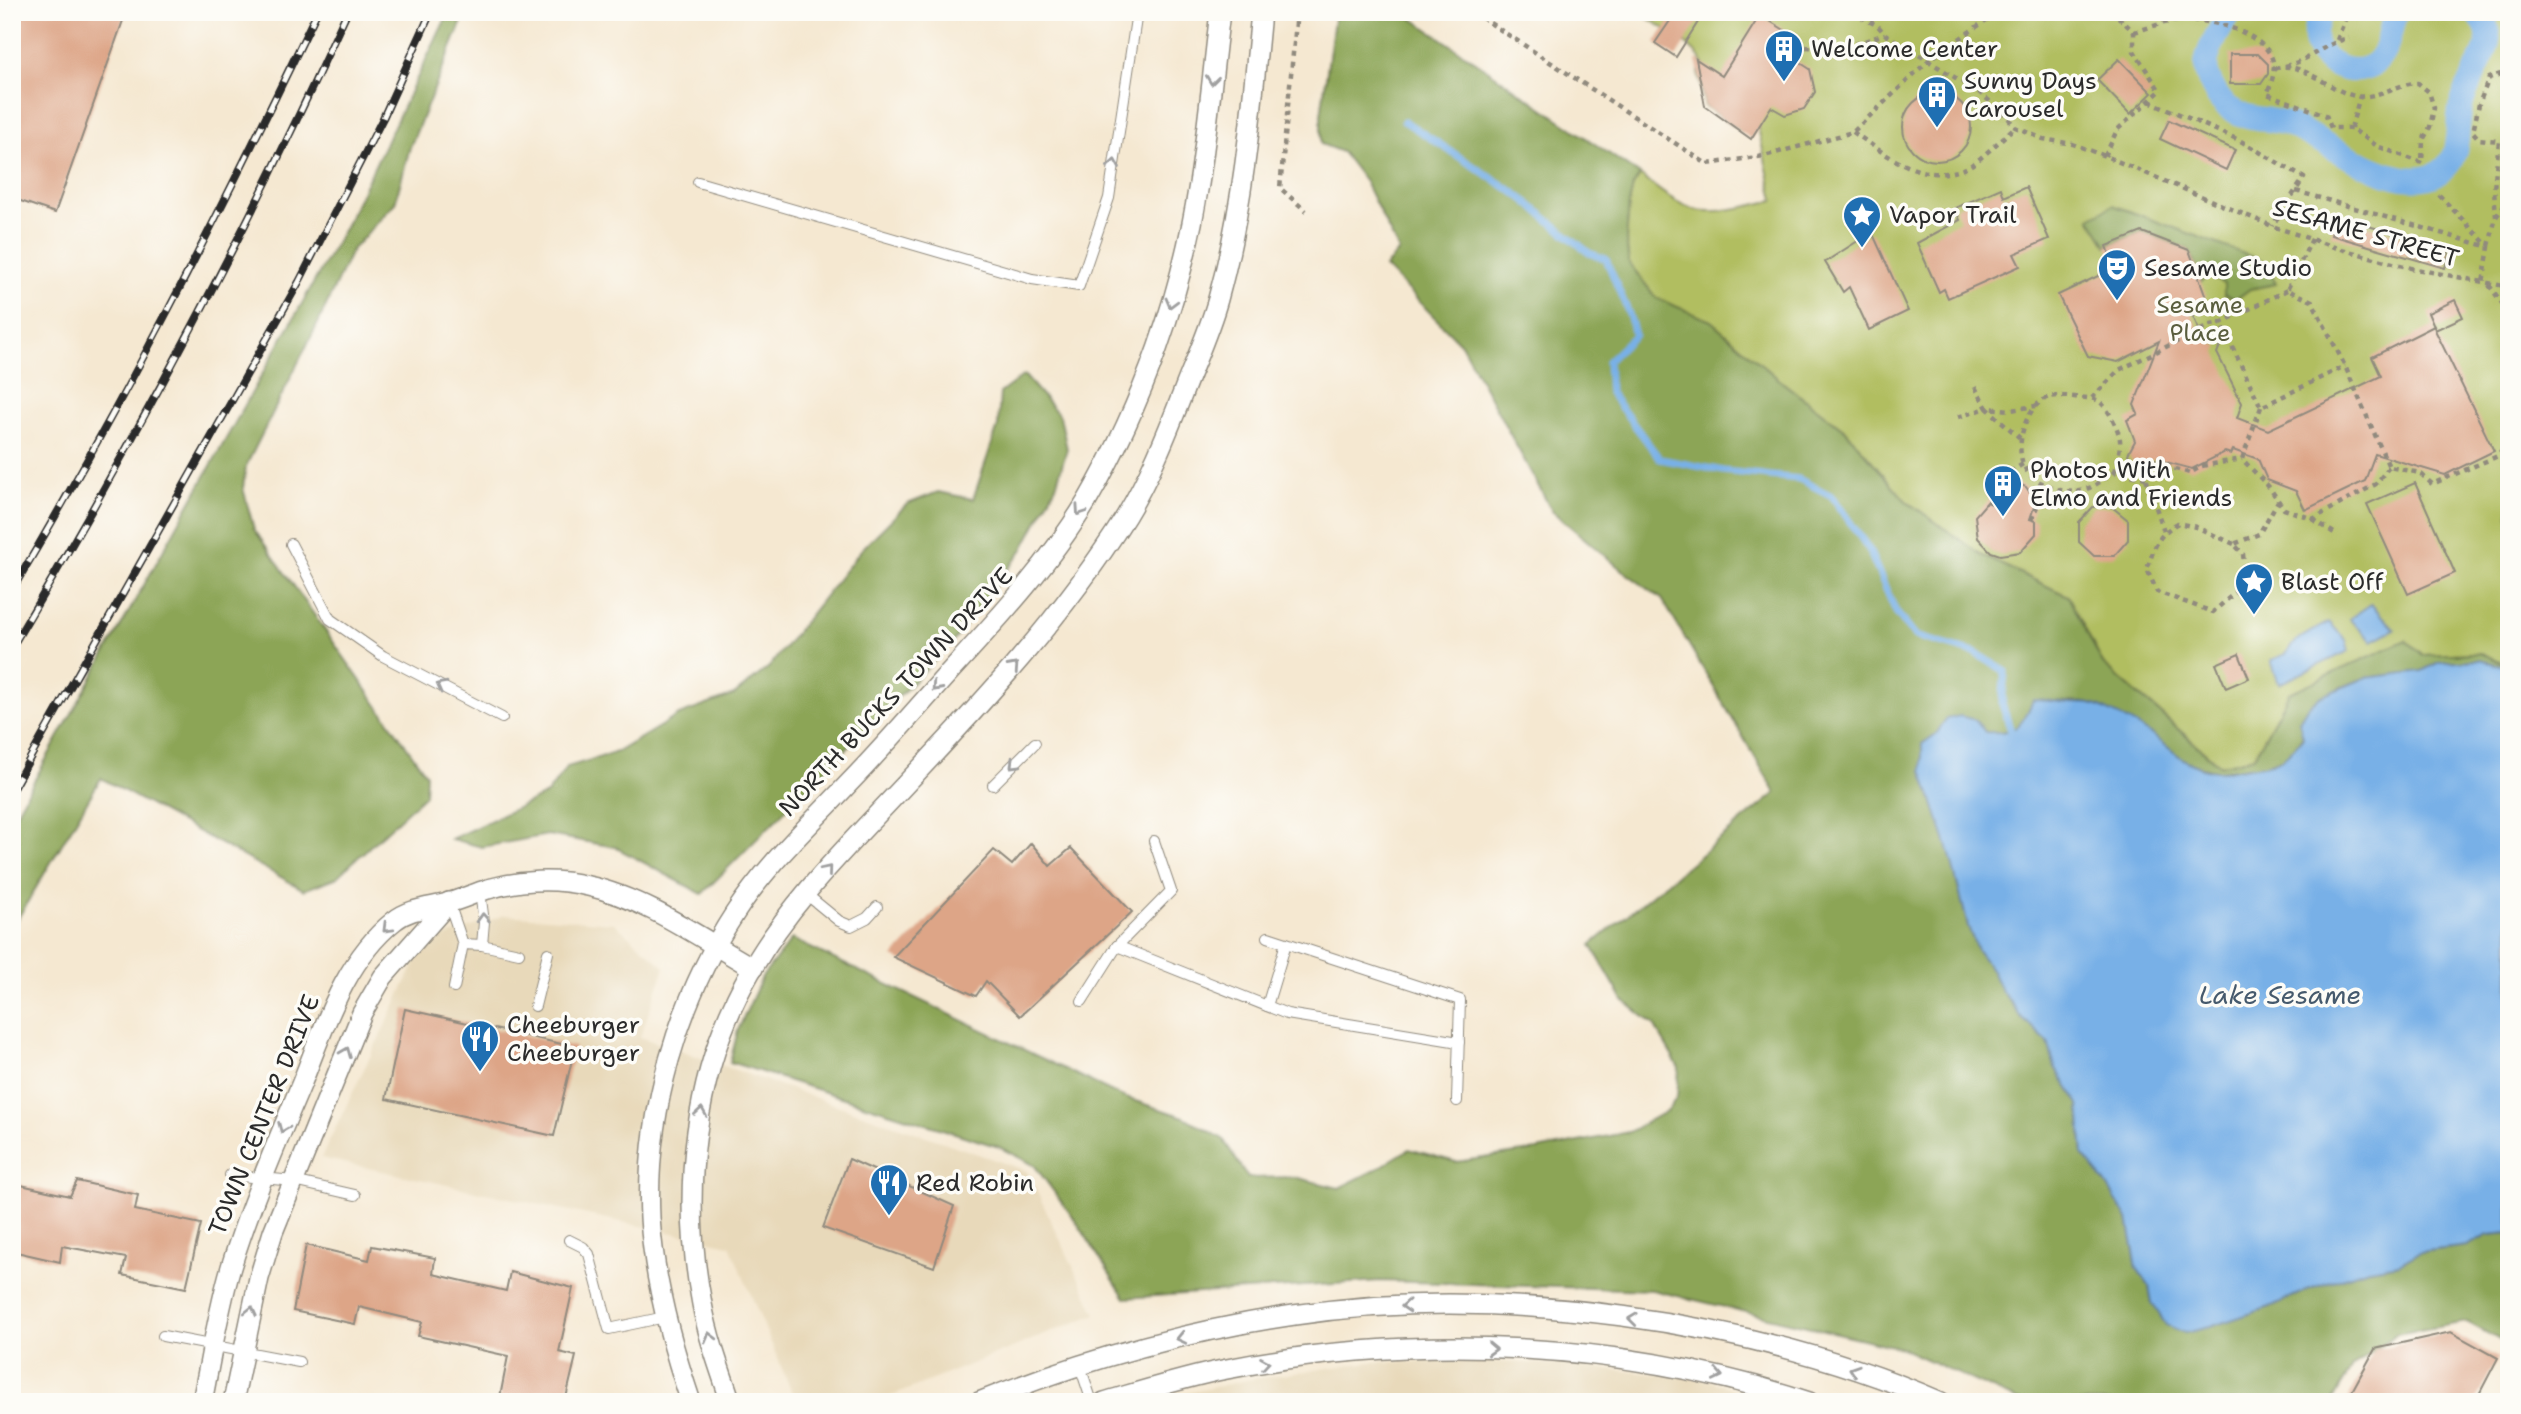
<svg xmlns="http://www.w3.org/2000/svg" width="2521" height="1414" font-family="'Shantell Sans',sans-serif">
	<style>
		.built { fill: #e8d9ba }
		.green { fill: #b1be60; stroke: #6e7446; stroke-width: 2 }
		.forest { fill: #8ca556; stroke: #5c6840; stroke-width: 2 }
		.water { fill: #78b0e7; stroke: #526e89; stroke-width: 2 }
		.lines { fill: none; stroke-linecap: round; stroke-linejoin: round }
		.stream { stroke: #78b0e7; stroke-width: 7 }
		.canal { stroke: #78b0e7; stroke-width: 24 }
		.building { fill: #dda587 }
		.service-casing { stroke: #908a7e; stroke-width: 12 }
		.minor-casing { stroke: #908a7e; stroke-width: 22 }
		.path { stroke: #908a7e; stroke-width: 4.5; stroke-dasharray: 5 5; stroke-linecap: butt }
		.service { stroke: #fff; stroke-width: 10 }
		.minor { stroke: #fff; stroke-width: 19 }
		.rail-casing { stroke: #2b2b2b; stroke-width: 8 }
		.rail { stroke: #fdfcf7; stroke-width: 5; stroke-dasharray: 16; stroke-linecap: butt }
		.oneway { stroke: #a0a0a0 }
		.labels { text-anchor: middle; stroke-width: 7; stroke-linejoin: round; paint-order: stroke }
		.poi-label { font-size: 24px; fill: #2b2b2b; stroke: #fdfcf7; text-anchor: start }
		.street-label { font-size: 24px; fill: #2b2b2b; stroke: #fdfcf7 }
		.park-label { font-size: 24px; fill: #5a5e3e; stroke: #fdfcf7 }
		.water-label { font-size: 26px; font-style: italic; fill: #465a6d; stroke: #fdfcf7 }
	</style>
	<rect width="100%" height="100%" fill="#fdfcf7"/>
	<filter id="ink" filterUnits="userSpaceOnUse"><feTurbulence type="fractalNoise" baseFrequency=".0143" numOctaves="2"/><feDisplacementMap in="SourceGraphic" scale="14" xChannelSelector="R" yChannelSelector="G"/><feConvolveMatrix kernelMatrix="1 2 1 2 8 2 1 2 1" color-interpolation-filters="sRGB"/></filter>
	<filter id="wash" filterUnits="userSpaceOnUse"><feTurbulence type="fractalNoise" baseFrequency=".00686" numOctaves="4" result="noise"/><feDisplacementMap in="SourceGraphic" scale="28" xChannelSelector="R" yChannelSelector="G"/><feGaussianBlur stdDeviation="1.57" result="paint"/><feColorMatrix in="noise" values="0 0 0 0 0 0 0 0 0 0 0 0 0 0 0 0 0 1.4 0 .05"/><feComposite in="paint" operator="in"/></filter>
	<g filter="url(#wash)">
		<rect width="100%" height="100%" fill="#f5e8d1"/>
		<g class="built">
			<path d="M504,915L614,923L665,967L640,1037L1027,1171L1096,1314L877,1402H796L730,1245L321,1158L424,945Z"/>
			<path d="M1483,1361L1570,1365L1707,1380L1774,1402H1147L1247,1380L1370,1362Z"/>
		</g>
		<path class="green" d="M1638,12H2509V665L2480,653L2423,655L2289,693L2254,757L2221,766L2103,664L2068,596L1983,556L1906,501L1846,431L1782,382L1711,321L1656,298L1629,263L1626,240L1629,204L1633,186L1640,175C1655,187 1678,206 1697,210C1716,214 1755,205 1774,200L1758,128L1742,132L1705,106L1698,73L1704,64C1689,40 1660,27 1638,12Z"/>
		<g class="forest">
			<path d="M449,12H466L410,147L395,203L351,251L319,321L246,466L243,488L254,529L426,774L425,795L336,878L304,890L101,778L12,928V820L346,225Z"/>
			<path d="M1335,12H1403L1640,175L1633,186L1629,204L1626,240L1629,263L1656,298L1711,321L1782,382L1846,431L1906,501L1983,556L2068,596L2103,664L2220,766L2254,757L2289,693L2406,640L2423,655L2480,653L2509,665V667L2479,660L2439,662L2422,671L2365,678L2339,688L2287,757L2265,765L2220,771L2197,766L2178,757L2152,735L2100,707L2086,703L2033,700C2022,728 2016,734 1985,732L1975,720L1947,719L1936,734L1922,744V770L1949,850L1968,926L1977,950L1991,969L2001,990L2023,1019L2048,1042L2055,1067L2079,1104L2083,1155L2105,1182L2128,1219L2137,1268L2149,1286L2152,1303L2185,1333L2270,1307L2307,1290L2368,1269L2399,1264L2420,1252L2467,1246L2488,1235L2509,1233V1345L2467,1322L2396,1334L2352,1367L2332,1402H2021L1901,1348L1652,1290L1380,1281L1125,1298L1078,1224L1034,1165L999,1147L730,1062L738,1030L762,977L792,939L1123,1097L1184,1117L1223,1139L1248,1178L1294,1177L1339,1188L1377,1169L1409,1149L1456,1162L1537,1150L1629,1132L1668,1110L1677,1097L1679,1068L1654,1025L1623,1000L1591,945L1776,793L1662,599L1622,570L1552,511L1461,344L1385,267L1399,251L1365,182L1342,152L1321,144V115Z"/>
			<path d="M2113,205L2266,262L2276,284L2250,289L2236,299L2224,294V284L2207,275L2201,282L2189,250L2142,232L2107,246L2090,218Z"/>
			<path d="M1024,375L1060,416L1067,449L1056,486L1023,549L953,642L702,894L615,847L548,835L482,847L451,839L547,794L567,767L617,752L679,715L734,695L769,667L862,549L907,504L938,492L973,499L998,426L1000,393Z"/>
		</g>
		<g class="water">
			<path d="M2371,604L2395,629L2372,641L2349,619Z"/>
			<path d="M2329,622L2346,640L2349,651L2279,684L2271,660L2286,654L2298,639Z"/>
			<path d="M2479,660L2509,667V1233L2488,1235L2467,1246L2420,1252L2399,1264L2368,1269L2307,1290L2270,1307L2210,1327L2185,1333L2166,1325L2152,1303L2149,1286L2137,1268L2128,1219L2105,1182L2083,1155L2079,1104L2055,1067L2048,1042L2023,1019L2001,990L1991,969L1977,950L1968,926L1949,851L1922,770V744L1936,734L1947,719L1960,716L1976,720L1985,732C2015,734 2022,728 2033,700C2046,700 2058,702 2070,703C2082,704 2091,702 2102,708C2119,716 2137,724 2153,736C2176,752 2187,768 2218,771C2228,772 2240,768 2250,767C2281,763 2284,761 2303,737L2299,721L2308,706L2322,696L2365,678L2422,671L2439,662Z"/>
		</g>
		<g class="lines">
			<path class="stream" d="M1404,121L1518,195L1589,253L1606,259L1629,314L1635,335L1608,361L1610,393L1660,459L1723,471L1799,479L1832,496L1868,548L1896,612L1915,636L1975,653L2005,671L2002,704L2011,731"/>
			<g class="canal">
				<path d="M2230,12C2222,27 2207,48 2206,66C2206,77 2216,96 2224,104C2242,121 2268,117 2289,125C2327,140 2406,204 2445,168C2462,152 2455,124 2462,103C2464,95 2469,86 2472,78C2483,53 2501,35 2475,12"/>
				<path d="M2322,12C2319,19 2315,27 2315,33C2312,65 2360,83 2379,59C2390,46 2390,27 2396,12"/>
			</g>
		</g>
		<g id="blocks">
			<g class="building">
				<path d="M12,12H126L55,213L12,198Z"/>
				<path d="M1676,12H1683L1698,22L1676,57L1655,43Z"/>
				<path d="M1760,15L1786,31L1776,47L1810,69L1815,92L1804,109L1785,115L1771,107L1751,139L1705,106L1696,59L1722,76Z"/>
				<path d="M2230,54H2258L2268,64V74L2261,84H2230Z"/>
				<path d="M2119,59L2152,93L2130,114L2097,80Z"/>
				<circle cx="1937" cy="127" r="34"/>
				<path d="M2169,120L2235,150L2226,170L2160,139Z"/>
				<path d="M2026,187L2049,239L2014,254L2020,266L1948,298L1944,289L1939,292L1917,243L1960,220L1955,208L2001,188L2004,197Z"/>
				<path d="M2336,217L2450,249L2445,268L2331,235Z"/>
				<path d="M1872,232L1908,311L1869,330L1849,287L1843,292L1825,262Z"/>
				<path d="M2142,232L2189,250L2206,297L2188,305L2203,339L2220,346L2217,353L2242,403L2237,418L2268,430L2381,376L2372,357L2434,326L2435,329L2428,313L2455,300L2463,317L2435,330L2494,451L2445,475L2375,454L2365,481L2305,510L2296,491L2267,480L2258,459L2233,450L2231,454L2225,452L2192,469L2155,459L2141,466H2136L2130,459L2128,454L2135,441L2127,420L2138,414L2134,405L2159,341L2118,362L2088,356L2058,295L2115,268L2107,246Z"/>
				<path d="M2014,482L2026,487L2036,501L2030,519L2036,521V534L2020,552L2000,555L1991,552L1978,538L1975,516L1995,493L1998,486Z"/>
				<path d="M2415,483L2455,573L2408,594L2367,504Z"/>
				<path d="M2093,507H2112L2128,520V540L2114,556H2094L2079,542V522Z"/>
				<path d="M2239,654L2249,678L2226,688L2216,664Z"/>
				<path d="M1031,843L1050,866L1071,848L1132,912L1020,1016L986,981L976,996L893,957L994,850L1012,865Z"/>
				<path d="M405,1009L575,1047L554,1136L386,1099Z"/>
				<path d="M849,1159L954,1206L934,1267L823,1228Z"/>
				<path d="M77,1181L138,1195L135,1210L201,1224L186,1288L122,1275L126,1258L62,1246L60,1262L12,1251V1183L70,1196Z"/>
				<path d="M306,1245L369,1260L372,1246L435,1258L433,1274L506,1291L510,1272L573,1288L559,1352L576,1356L565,1402H499L508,1356L418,1336L422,1322L359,1307L355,1324L293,1311Z"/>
				<path d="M2451,1332L2498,1358L2475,1402H2346L2375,1349Z"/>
			</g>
		</g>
	</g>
	<g filter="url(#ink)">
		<use href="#blocks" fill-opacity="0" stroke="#908a7e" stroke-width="2"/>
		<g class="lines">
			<defs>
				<g id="service">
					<path d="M698,182L1032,279L1079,286L1109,198L1137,12"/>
					<path d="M291,544L330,619L383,656L502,718"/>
					<path d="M993,785L1035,743"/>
					<path d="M480,892L484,922L482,945"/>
					<path d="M806,894L839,921L851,926L867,918L877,907"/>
					<path d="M449,903L463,944"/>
					<path d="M1268,937L1460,1000L1457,1101"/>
					<path d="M1117,946L1287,1014L1459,1042"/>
					<path d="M454,988L463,944L482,945L519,953"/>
					<path d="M1082,1001L1117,946L1171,891L1154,841"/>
					<path d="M535,1006L548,953"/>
					<path d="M1267,1006L1286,943"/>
					<path d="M230,1175L294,1181L355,1195"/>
					<path d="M569,1240L583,1247L589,1254L609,1329L665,1317"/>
					<path d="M163,1336L299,1362"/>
					<path d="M1080,1366L1092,1402"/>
				</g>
				<g id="minor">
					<path d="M202,1402C211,1357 218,1311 231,1267C250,1205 276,1145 301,1085C324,1028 344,961 394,921C410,908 429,908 448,903C462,899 475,893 488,889C520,880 556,878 588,886C645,898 702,939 753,968"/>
					<path d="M233,1402L259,1278L273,1232L362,1013L383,977L449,902"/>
					<path d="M691,1402C671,1343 654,1281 650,1218C645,1114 678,1000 735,913C767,864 810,825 849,783C882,749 913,713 944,678C995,622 1048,566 1087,501C1143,404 1182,294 1199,184C1208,127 1213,69 1220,12"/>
					<path d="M731,1402C720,1370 708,1337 702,1304C680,1192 694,1068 752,969C791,901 849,845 902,788C984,701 1062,618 1126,516C1149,478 1166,436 1182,395C1194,363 1209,332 1218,299C1244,206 1252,108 1261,12"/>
					<path d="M979,1402C1080,1361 1187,1331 1294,1315C1499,1285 1751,1319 1941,1402"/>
					<path d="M1104,1402C1145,1390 1186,1377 1227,1369C1418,1332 1624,1341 1809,1402"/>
				</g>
			</defs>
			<use href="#service" class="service-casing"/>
			<use href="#minor" class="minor-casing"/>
			<g class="path">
				<path d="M1297,12L1280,188L1306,211"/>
				<path d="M1473,12L1707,164L1764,156L1853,132L1929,60L1998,12"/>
				<path d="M1733,12H1735"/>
				<path d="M1852,12L1878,26L1885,34L1980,93L2006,115L2015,127L2043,139L2073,144L2105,156L2272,226L2334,247L2411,268L2509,287"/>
				<path d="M2134,32C2148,28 2163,22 2177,21C2204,17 2258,30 2271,56C2277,68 2272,82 2267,94L2326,115L2331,128H2351L2377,146L2422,163L2423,140L2430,127L2434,108L2429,92L2418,83C2397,83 2376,100 2355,96C2329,91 2300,58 2274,69"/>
				<path d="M2337,40L2348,12"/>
				<path d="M1806,47L1844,48L1885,34"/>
				<path d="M2285,66C2309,61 2325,43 2349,38"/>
				<path d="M2149,101L2239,140L2304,178L2272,226"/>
				<path d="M2351,128L2360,96"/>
				<path d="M1853,132C1887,155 1922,186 1966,168C1978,163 2004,136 2015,127"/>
				<path d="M2105,156L2117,130L2160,91L2134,51V32L2113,12"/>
				<path d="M2296,191L2489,247L2483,283"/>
				<path d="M2439,195L2488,246"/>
				<path d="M2496,217L2494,189L2499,141L2479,139L2473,132L2479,104L2489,78L2509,71"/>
				<path d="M2312,239L2287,290L2312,301L2345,366L2389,467L2420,473L2432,484L2498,456L2508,442L2509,435"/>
				<path d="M2489,246L2496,217L2504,206L2509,208"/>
				<path d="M2489,285L2509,313"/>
				<path d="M2287,290L2221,323L2261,407L2345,366"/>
				<path d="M1975,387L1987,408L2011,410L2035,406"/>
				<path d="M2092,398L2119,370L2211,325L2221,323"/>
				<path d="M2261,407L2242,459L2269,487L2284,509L2313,519L2376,484L2389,467"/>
				<path d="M1958,417L1987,408L2021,439"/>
				<path d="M2114,472C2116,463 2121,449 2120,440C2119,430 2109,409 2100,402C2094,397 2082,398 2074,397C2062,396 2054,394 2043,400C2024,411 2014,449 2025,468C2030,478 2041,483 2051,487C2080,498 2091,488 2114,472L2146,478"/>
				<path d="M1989,504L1999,479L2023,464"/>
				<path d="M2313,519L2334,533"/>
				<path d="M2032,520L2045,484"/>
				<path d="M2164,531L2146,478L2160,465L2190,473L2202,466L2242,459"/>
				<path d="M2234,544L2196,527L2178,523C2157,535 2155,546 2147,569L2157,592L2213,612L2246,583L2243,554L2234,544L2259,534L2278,501"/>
			</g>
			<use href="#service" class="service"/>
			<use href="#minor" class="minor"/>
			<defs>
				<g id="rail">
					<path d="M12,590C124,403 222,209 317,12"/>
					<path d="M12,647C135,441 248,230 347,12"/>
					<path d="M12,790L299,282L383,118L431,12"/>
				</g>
			</defs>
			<use href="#rail" class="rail-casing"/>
			<use href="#rail" class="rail"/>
		</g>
		<defs><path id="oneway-chevron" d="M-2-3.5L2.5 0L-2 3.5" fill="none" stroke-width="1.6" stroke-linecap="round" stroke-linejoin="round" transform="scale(1.75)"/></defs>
		<g class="oneway">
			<use href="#oneway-chevron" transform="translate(1212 80) rotate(97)"/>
			<use href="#oneway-chevron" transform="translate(1114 164) rotate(-81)"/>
			<use href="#oneway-chevron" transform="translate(1171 303) rotate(105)"/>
			<use href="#oneway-chevron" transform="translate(1080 511) rotate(124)"/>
			<use href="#oneway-chevron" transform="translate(1014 667) rotate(-48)"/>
			<use href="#oneway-chevron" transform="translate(441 686) rotate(-152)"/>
			<use href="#oneway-chevron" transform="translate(936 687) rotate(132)"/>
			<use href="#oneway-chevron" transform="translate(1014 764) rotate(135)"/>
			<use href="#oneway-chevron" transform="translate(827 870) rotate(-50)"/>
			<use href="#oneway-chevron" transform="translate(483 918) rotate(-93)"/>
			<use href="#oneway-chevron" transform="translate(387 928) rotate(135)"/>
			<use href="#oneway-chevron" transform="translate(346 1052) rotate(-68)"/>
			<use href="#oneway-chevron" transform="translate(701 1112) rotate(-81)"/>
			<use href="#oneway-chevron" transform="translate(283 1128) rotate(112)"/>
			<use href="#oneway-chevron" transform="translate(1406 1306) rotate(177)"/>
			<use href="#oneway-chevron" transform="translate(251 1311) rotate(-77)"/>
			<use href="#oneway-chevron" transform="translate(1633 1319) rotate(-173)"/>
			<use href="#oneway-chevron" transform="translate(710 1337) rotate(-105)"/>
			<use href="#oneway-chevron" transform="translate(1181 1338) rotate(167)"/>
			<use href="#oneway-chevron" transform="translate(1492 1349) rotate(2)"/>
			<use href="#oneway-chevron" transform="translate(1265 1363) rotate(-9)"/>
			<use href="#oneway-chevron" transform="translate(1854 1370) rotate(-162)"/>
			<use href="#oneway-chevron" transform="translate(1718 1375) rotate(12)"/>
		</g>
	</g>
	<defs>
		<symbol id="building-pin" viewBox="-11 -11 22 30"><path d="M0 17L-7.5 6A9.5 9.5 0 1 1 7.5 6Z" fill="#1f6fb2" stroke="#fdfcf7"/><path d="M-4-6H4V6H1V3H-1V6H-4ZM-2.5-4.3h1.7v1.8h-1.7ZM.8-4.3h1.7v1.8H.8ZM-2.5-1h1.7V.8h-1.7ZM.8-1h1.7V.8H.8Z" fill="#fff"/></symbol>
		<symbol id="sight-pin" viewBox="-11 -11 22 30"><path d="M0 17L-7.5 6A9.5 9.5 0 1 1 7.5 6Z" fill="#1f6fb2" stroke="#fdfcf7"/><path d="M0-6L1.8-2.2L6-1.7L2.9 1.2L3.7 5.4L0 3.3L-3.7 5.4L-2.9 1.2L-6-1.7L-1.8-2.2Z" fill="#fff"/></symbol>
		<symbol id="theatre-pin" viewBox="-11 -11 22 30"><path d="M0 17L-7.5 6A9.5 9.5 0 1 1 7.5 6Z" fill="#1f6fb2" stroke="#fdfcf7"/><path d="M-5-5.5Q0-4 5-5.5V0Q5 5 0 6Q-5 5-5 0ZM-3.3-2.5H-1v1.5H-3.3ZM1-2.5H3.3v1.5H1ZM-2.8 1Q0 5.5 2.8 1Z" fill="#fff"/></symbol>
		<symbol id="restaurant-pin" viewBox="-11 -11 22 30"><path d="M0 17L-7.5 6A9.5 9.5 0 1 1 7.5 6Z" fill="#1f6fb2" stroke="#fdfcf7"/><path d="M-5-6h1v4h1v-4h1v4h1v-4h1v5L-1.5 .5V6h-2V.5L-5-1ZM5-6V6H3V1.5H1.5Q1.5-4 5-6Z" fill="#fff"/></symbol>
	</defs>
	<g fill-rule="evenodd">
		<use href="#building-pin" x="1762" y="27" width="44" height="60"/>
		<use href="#building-pin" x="1915" y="73" width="44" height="60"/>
		<use href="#sight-pin" x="1840" y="193" width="44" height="60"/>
		<use href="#theatre-pin" x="2095" y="246" width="44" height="60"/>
		<use href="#building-pin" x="1981" y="462" width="44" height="60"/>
		<use href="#sight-pin" x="2232" y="560" width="44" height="60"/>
		<use href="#restaurant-pin" x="458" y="1017" width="44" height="60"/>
		<use href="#restaurant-pin" x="867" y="1161" width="44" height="60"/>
	</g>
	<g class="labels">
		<g class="poi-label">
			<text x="1811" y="57">Welcome Center</text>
			<text x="1964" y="89">Sunny Days<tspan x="1964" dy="28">Carousel</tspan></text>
			<text x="1889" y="223">Vapor Trail</text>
			<text x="2144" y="276">Sesame Studio</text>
			<text x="2030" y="478">Photos With<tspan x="2030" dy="28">Elmo and Friends</tspan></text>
			<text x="2281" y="590">Blast Off</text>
			<text x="507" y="1033">Cheeburger<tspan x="507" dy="28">Cheeburger</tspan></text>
			<text x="916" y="1191">Red Robin</text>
		</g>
		<g class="street-label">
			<text transform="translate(2366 233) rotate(16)" y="8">SESAME STREET</text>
			<text transform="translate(896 692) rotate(-47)" y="8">NORTH BUCKS TOWN DRIVE</text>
			<text transform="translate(264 1115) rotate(-68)" y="8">TOWN CENTER DRIVE</text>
		</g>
		<g class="park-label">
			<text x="2200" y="313">Sesame<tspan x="2200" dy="28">Place</tspan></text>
		</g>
		<g class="water-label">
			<text x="2280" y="1004">Lake Sesame</text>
		</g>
	</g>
	<rect width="2521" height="1414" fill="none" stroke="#fdfcf7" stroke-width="42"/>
</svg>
